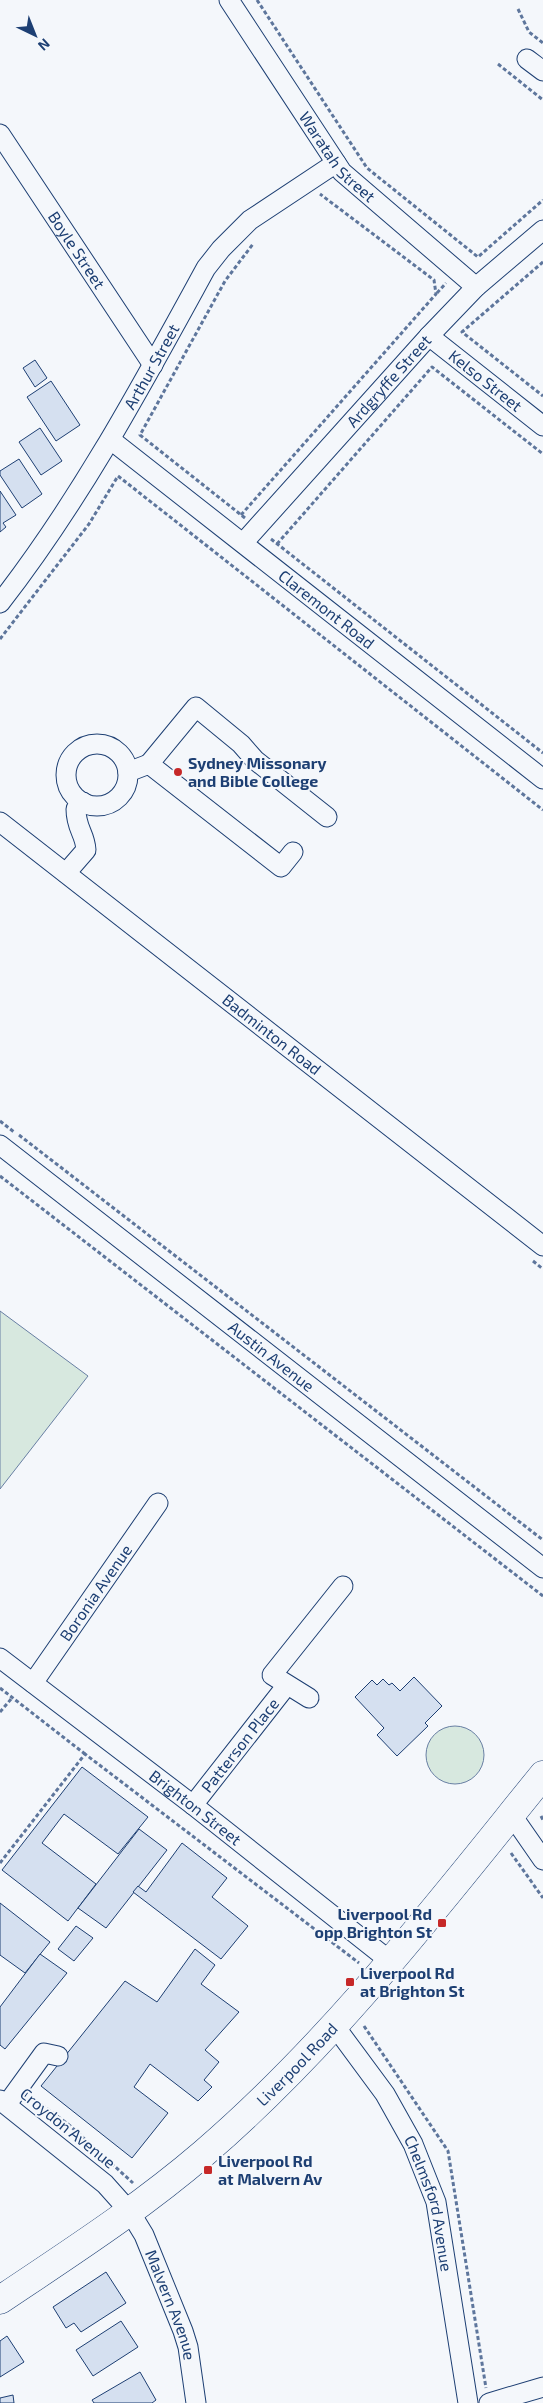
<svg xmlns="http://www.w3.org/2000/svg" width="543" height="2403" font-family="'Exo 2',sans-serif">
	<style>
		.green { fill: #d7e8df; stroke: #687fa3 }
		.building { fill: #d5e0f0; stroke: #1d3f73 }
		.lines { fill: none; stroke-linecap: round; stroke-linejoin: round }
		.minor-casing { stroke: #1d3f73; stroke-width: 21 }
		.highway-casing { stroke: #1d3f73; stroke-width: 29 }
		.path { stroke: #5e769c; stroke-width: 3; stroke-dasharray: 4 2.5; stroke-linecap: butt }
		.minor { stroke: #f4f7fb; stroke-width: 19 }
		.highway { stroke: #f4f7fb; stroke-width: 28 }
		.poi-dot { fill: #c62828; stroke: #f4f7fb; stroke-width: 2 }
		.labels { text-anchor: middle; stroke-width: 4; stroke-linejoin: round; paint-order: stroke }
		.street-label { font-size: 16px; fill: #1d3f73; stroke: #f4f7fb }
		.poi-label { font-size: 16px; font-weight: bold; fill: #1d3f73; stroke: #f4f7fb; text-anchor: start }
	</style>
	<rect width="100%" height="100%" fill="#f4f7fb"/>
	<g class="green">
		<path d="M0,1311L88,1376L0,1489Z"/>
		<circle cx="455" cy="1755" r="29"/>
	</g>
	<g class="building">
		<path d="M35,360L47,378L35,387L23,368Z"/>
		<path d="M51,381L80,425L56,441L27,397Z"/>
		<path d="M40,428L62,461L41,475L19,442Z"/>
		<path d="M19,459L42,494L22,508L0,475V471Z"/>
		<path d="M0,491L16,515L3,523L6,527L0,532Z"/>
		<path d="M414,1677L442,1706L425,1723L428,1726L397,1756L377,1735L384,1728L355,1697L372,1680L377,1685L383,1679L389,1685L392,1683L400,1691Z"/>
		<path d="M82,1767L148,1817L118,1854L64,1814L42,1843L96,1884L68,1921L2,1870Z"/>
		<path d="M139,1829L167,1850L106,1928L78,1908Z"/>
		<path d="M182,1843L227,1878L212,1897L248,1926L221,1959L133,1892L138,1886L146,1892Z"/>
		<path d="M0,1903L50,1942L25,1973L0,1955Z"/>
		<path d="M76,1926L93,1938L74,1961L58,1949Z"/>
		<path d="M195,1949L215,1965L201,1984L239,2012L205,2050L219,2062L204,2080L212,2087L198,2101L150,2064L134,2087L168,2113L132,2158L41,2086L125,1981L157,2002Z"/>
		<path d="M40,1954L67,1973L5,2049L0,2045V2007Z"/>
		<path d="M106,2272L126,2303L81,2332L74,2323L66,2328L53,2307Z"/>
		<path d="M121,2321L138,2347L93,2376L76,2350Z"/>
		<path d="M7,2336L24,2362L0,2377V2341Z"/>
		<path d="M140,2372L156,2400L152,2403H94L92,2400Z"/>
		<path d="M13,2395L14,2403H0V2398Z"/>
	</g>
	<g class="lines">
		<defs>
			<g id="minor">
				<path id="s1" d="M229,0L342,172L476,287"/>
				<path d="M527,59L543,71"/>
				<path id="s2" d="M0,134L153,365"/>
				<path id="s3" d="M429,336L543,426"/>
				<path id="s4" d="M111,440L543,779"/>
				<path id="s5" d="M243,543L429,336L476,287L543,230"/>
				<path id="s6" d="M0,603C81,499 143,383 206,268L221,249L250,220L336,163"/>
				<circle cx="97" cy="775" r="31"/>
				<path d="M149,764L196,707L241,744L255,760L327,817"/>
				<path d="M128,772L149,764L281,867L293,852"/>
				<path id="s7" d="M0,822L543,1246"/>
				<path d="M66,873L86,850C85,833 76,829 76,809L83,802"/>
				<path id="s8" d="M0,1145L543,1568"/>
				<path id="s9" d="M0,1658L193,1805L390,1961"/>
				<path id="s10" d="M33,1683L158,1503"/>
				<path d="M309,1698L272,1675L343,1586"/>
				<path id="s11" d="M193,1805L287,1685"/>
				<path d="M511,1814L543,1860"/>
				<path id="s12" d="M334,2025L385,2094L413,2144L436,2202L468,2403"/>
				<path id="s13" d="M0,2100L105,2184L130,2212L144,2235L183,2331L188,2347L196,2403"/>
				<path d="M7,2104L44,2053L58,2056"/>
				<path d="M489,2403L543,2387"/>
			</g>
			<g id="highway">
				<path id="s14" d="M0,2300C70,2253 140,2208 204,2153C332,2043 437,1906 543,1775"/>
			</g>
		</defs>
		<use href="#minor" class="minor-casing"/>
		<use href="#highway" class="highway-casing"/>
		<g class="path">
			<path d="M257,0L367,168L478,257L543,200"/>
			<path d="M518,9L529,32L543,43"/>
			<path d="M498,64L543,100"/>
			<path d="M543,262L462,332L543,396"/>
			<path d="M437,293L446,283"/>
			<path d="M241,515L436,294L434,280L320,194"/>
			<path d="M245,518L140,435L225,281L253,244"/>
			<path d="M271,539L543,753"/>
			<path d="M277,544L432,367L543,454"/>
			<path d="M0,639L89,524L118,476L543,810"/>
			<path d="M0,1121L14,1132"/>
			<path d="M19,1135L543,1540"/>
			<path d="M0,1176L543,1596"/>
			<path d="M533,1261L543,1269"/>
			<path d="M0,1688L85,1754"/>
			<path d="M0,1712L12,1698"/>
			<path d="M541,1816L543,1820"/>
			<path d="M511,1853L543,1898"/>
			<path d="M0,1863L85,1754L359,1963"/>
			<path d="M364,2026L448,2151L486,2388"/>
			<path d="M31,2097L68,2124L133,2183"/>
		</g>
		<use href="#minor" class="minor"/>
		<use href="#highway" class="highway"/>
	</g>
	<g class="poi-dot">
		<circle cx="178" cy="772" r="5"/>
		<rect x="437" y="1918" width="10" height="10" rx="2.5"/>
		<rect x="345" y="1977" width="10" height="10" rx="2.5"/>
		<rect x="203" y="2165" width="10" height="10" rx="2.5"/>
	</g>
	<g class="labels">
		<g class="street-label">
			<text dy="6" stroke="none"><textPath href="#s1" startOffset="191">Waratah Street</textPath></text>
			<text dy="6" stroke="none"><textPath href="#s2" startOffset="139">Boyle Street</textPath></text>
			<text dy="6" stroke="none"><textPath href="#s6" startOffset="281">Arthur Street</textPath></text>
			<text dy="6" stroke="none"><textPath href="#s3" startOffset="72">Kelso Street</textPath></text>
			<text dy="6" stroke="none"><textPath href="#s5" startOffset="218">Ardgryffe Street</textPath></text>
			<text dy="6" stroke="none"><textPath href="#s4" startOffset="274">Claremont Road</textPath></text>
			<text dy="6" stroke="none"><textPath href="#s7" startOffset="345">Badminton Road</textPath></text>
			<text dy="6" stroke="none"><textPath href="#s8" startOffset="344">Austin Avenue</textPath></text>
			<text dy="6" stroke="none"><textPath href="#s10" startOffset="110">Boronia Avenue</textPath></text>
			<text dy="6" stroke="none"><textPath href="#s11" startOffset="76">Patterson Place</textPath></text>
			<text dy="6" stroke="none"><textPath href="#s9" startOffset="246">Brighton Street</textPath></text>
			<text dy="6" stroke="none"><textPath href="#s14" startOffset="380">Liverpool Road</textPath></text>
			<text transform="translate(68 2128) rotate(39)" y="6">Croydon Avenue</text>
			<text dy="6" stroke="none"><textPath href="#s12" startOffset="205">Chelmsford Avenue</textPath></text>
			<text dy="6" stroke="none"><textPath href="#s13" startOffset="274">Malvern Avenue</textPath></text>
		</g>
		<g class="poi-label">
			<text x="188" y="769">Sydney Missonary<tspan x="188" dy="18">and Bible College</tspan></text>
			<text x="432" y="1920" text-anchor="end">Liverpool Rd<tspan x="432" dy="18">opp Brighton St</tspan></text>
			<text x="360" y="1979">Liverpool Rd<tspan x="360" dy="18">at Brighton St</tspan></text>
			<text x="218" y="2167">Liverpool Rd<tspan x="218" dy="18">at Malvern Av</tspan></text>
		</g>
	</g>
	<g transform="translate(35 35) rotate(137)" stroke="#f4f7fb" stroke-width="4" paint-order="stroke">
	<path d="M0-4L9 19L0 12L-9 19Z" fill="#1d3f73"/>
	<text y="-8" font-size="14" font-weight="bold" text-anchor="middle" fill="#1d3f73">N</text>
	</g>
</svg>
